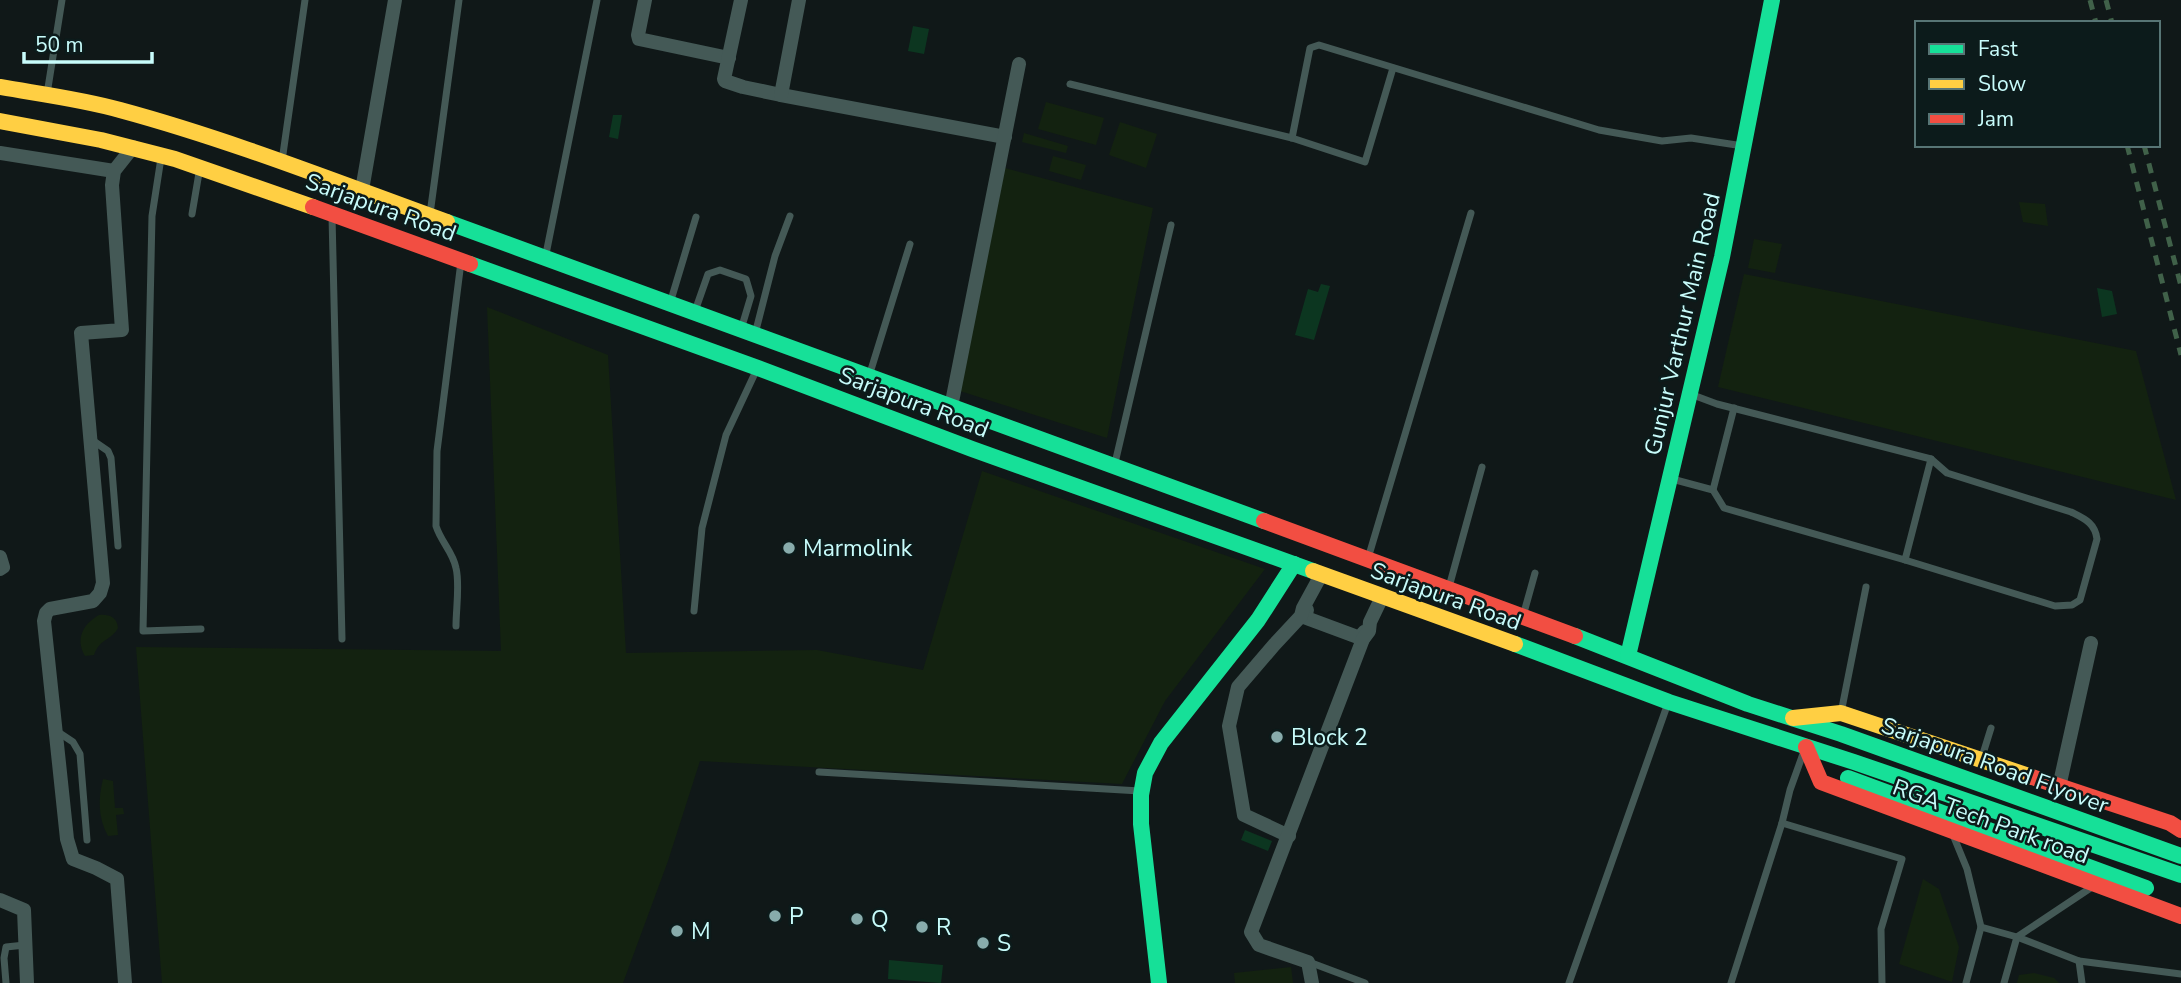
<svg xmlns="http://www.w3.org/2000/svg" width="2181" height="983" font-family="'Nunito Sans',sans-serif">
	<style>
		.green { fill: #132210 }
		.water { fill: #0c3620 }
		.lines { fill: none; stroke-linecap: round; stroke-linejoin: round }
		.lane { stroke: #445956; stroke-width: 7 }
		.street { stroke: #445956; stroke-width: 14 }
		.fast { stroke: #16e098; stroke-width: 16 }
		.slow { stroke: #ffcf43; stroke-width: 16 }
		.jam { stroke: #f24e42; stroke-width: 16 }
		.rail { stroke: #406149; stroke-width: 5; stroke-dasharray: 10 9; stroke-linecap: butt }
		.poi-dot { fill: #88acac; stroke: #0c1b1b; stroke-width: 2.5 }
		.labels { text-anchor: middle; stroke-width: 5; stroke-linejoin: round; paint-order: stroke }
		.street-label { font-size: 23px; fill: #c8fcfb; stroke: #0c1b1b }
		.poi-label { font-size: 23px; fill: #c8fcfb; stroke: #0c1b1b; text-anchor: start }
	</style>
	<rect width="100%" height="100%" fill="#101818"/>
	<g class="green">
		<path d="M1046,102L1104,118L1096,145L1038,129Z"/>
		<path d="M1120,122L1157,134L1146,168L1109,155Z"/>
		<path d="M1024,133L1068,146L1066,153L1022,142Z"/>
		<path d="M1053,156L1086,165L1081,180L1049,171Z"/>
		<path d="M1005,168L1153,208L1107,438L960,391Z"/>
		<path d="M2019,202L2045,204L2048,226L2023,222Z"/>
		<path d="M1754,239L1782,244L1775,273L1748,268Z"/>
		<path d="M1744,274L2136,351L2176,500L1718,387Z"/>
		<path d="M487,307L608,355L626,653L817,650L923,670L982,471L1265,569L1165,701L1122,784L700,761L668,861L623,983H162L136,647L501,651Z"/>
		<path d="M99,615C109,614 117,617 118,628C111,641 100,638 94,655L85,656C75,639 83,624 99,615Z"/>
		<path d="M103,779L113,781L115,808H123L124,814L116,815L118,835L108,836C98,818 98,799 103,779Z"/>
		<path d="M1923,879L1939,889L1959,947L1952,982L1899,964Z"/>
		<path d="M1291,967L1293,983H1235L1234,973Z"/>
		<path d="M2034,973L2054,978L2059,983H2017L2019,975Z"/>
	</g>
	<g class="water">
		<path d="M913,26L929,29L924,54L908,51Z"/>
		<path d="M613,115H622L618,139L609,137Z"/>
		<path d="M1321,284L1330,286L1314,340L1295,335L1308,289L1318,292Z"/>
		<path d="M2097,288L2112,291L2117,314L2102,317Z"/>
		<path d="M1245,830L1272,841L1268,851L1241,840Z"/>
		<path d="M889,960L943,965L941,983L888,979Z"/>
	</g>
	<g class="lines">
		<g class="lane">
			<path d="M1070,84L1292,138L1365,162L1393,68"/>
			<path d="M47,94L62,0"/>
			<path d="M1292,138L1310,48L1319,45L1599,130L1662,141L1691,138L1743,146"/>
			<path d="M161,158L152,216L143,631L201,629"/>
			<path d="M282,161L305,0"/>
			<path d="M192,214L200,167"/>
			<path d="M430,214L459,0"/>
			<path d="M332,216L342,639"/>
			<path d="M546,254L597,0"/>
			<path d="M671,300L696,217"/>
			<path d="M695,311L708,274L720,270L746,279L751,296L742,326"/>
			<path d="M755,334L775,256L790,216"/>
			<path d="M870,373L910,244"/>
			<path d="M1693,395L1717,404L1931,459L1947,473L2071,512C2085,519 2095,523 2097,539L2080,600L2072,605L2055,606L1905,560"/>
			<path d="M92,440L108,451L111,458L118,546"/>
			<path d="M1115,463L1171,225"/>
			<path d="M1672,479L1713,490L1724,508L1905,560L1931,459"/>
			<path d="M1713,490L1734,408"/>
			<path d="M1369,555L1471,213"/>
			<path d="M1449,587L1482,467"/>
			<path d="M694,611L702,528L726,435L756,371"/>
			<path d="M1523,616L1535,573"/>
			<path d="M456,626C456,609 460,584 456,568C453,552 441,542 436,526L437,451L461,262"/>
			<path d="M1841,713L1866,587"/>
			<path d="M58,732L73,742L80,754L87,840"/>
			<path d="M1982,757L1991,728"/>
			<path d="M819,772L1140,791"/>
			<path d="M1782,823L1902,859L1881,929L1882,983"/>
			<path d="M1953,835L1967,869L1981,927L1966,983"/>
			<path d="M1981,927L2017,937L2079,961L2181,974"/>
			<path d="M2079,961L2082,983"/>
			<path d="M1309,962L1365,983"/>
			<path d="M6,983L4,958L6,947L25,945"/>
			<path d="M1569,983L1668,703"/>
			<path d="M1731,983L1782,823L1790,790L1804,751"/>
			<path d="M2004,983L2017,937L2092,887"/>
		</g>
		<g class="street">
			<path d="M645,0L638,35L639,39L729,58"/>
			<path d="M741,0L724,79L725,81L743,87L781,95L1005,137"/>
			<path d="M781,95L799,0"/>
			<path d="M0,153L114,171"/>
			<path d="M362,190L395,0"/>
			<path d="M951,407L1019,64"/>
			<path d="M0,557L3,567L0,569"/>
			<path d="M1307,610L1301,616L1363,639L1364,632"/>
			<path d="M2059,787L2091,643"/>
			<path d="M1289,836L1244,815L1229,726L1238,687L1274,645L1301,616L1303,608L1321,575"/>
			<path d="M0,900L24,910L27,983"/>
			<path d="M125,983L117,879L96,868L73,859L67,839L44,621L46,613L50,609L93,601L100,593L103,583L81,333L122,330L112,185L114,171L133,147"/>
			<path d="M1312,983L1308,962L1259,945L1251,932L1363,639L1369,631L1370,622L1382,597"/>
		</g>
		<g class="fast">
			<path d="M447,222L1264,521"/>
			<path d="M470,264L758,368L972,449L1313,571"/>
			<path d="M1575,636L1748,704L1841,734L2181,856"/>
			<path d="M1515,644L1669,702L1854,762L2181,875"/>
			<path d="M1628,656L1722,257L1772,0"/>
			<path d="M1848,778L2146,888"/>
			<path d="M1159,983L1141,824V795L1145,773L1161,743L1258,620L1294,564"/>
		</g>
		<g class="slow">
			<path d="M0,87C40,94 81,99 120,110C231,140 339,183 447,222"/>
			<path d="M0,121L101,140L175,159L313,207"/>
			<path d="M1313,571L1515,644"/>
			<path d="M1793,718L1841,713L2032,777"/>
		</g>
		<g class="jam">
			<path d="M313,207L470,264"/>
			<path d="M1264,521L1575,636"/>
			<path d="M1806,747L1821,782L2181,916"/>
			<path d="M2032,777L2170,823L2181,830"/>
		</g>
		<g class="rail">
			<path d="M2090,0L2096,23"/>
			<path d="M2106,0L2112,23"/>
			<path d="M2127,145L2181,355"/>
			<path d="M2144,145L2181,286"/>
		</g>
	</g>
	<g class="poi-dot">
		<circle cx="789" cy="548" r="7"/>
		<circle cx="1277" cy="737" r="7"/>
		<circle cx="775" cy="916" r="7"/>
		<circle cx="857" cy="919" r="7"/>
		<circle cx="922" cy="927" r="7"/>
		<circle cx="677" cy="931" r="7"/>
		<circle cx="983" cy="943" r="7"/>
	</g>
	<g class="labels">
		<g class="street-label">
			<text transform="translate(381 207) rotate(20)" y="8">Sarjapura Road</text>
			<text transform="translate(1682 324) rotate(-77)" y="8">Gunjur Varthur Main Road</text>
			<text transform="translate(914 402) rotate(21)" y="8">Sarjapura Road</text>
			<text transform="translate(1446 596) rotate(20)" y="8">Sarjapura Road</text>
			<text transform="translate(1995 765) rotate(20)" y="8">Sarjapura Road Flyover</text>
			<text transform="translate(1991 821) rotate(20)" y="8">RGA Tech Park road</text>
		</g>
		<g class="poi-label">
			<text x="803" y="556">Marmolink</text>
			<text x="1291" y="745">Block 2</text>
			<text x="789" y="924">P</text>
			<text x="871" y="927">Q</text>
			<text x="936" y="935">R</text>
			<text x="691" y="939">M</text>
			<text x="997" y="951">S</text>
		</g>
	</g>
	<rect x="1915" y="21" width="245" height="126" fill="#0c1b1b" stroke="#577575" stroke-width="2"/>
	<rect x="1929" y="44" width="35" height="10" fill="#16e098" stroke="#577575" stroke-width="2"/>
	<text x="1978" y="56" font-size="21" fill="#c8fcfb">Fast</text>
	<rect x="1929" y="79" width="35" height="10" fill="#ffcf43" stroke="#577575" stroke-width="2"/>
	<text x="1978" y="91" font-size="21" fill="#c8fcfb">Slow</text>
	<rect x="1929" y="114" width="35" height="10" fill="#f24e42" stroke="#577575" stroke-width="2"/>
	<text x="1978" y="126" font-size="21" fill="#c8fcfb">Jam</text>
	<path d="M24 52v10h128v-10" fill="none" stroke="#c8fcfb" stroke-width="3.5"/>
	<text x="35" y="52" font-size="21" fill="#c8fcfb" stroke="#0c1b1b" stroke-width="5" paint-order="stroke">50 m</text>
</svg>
